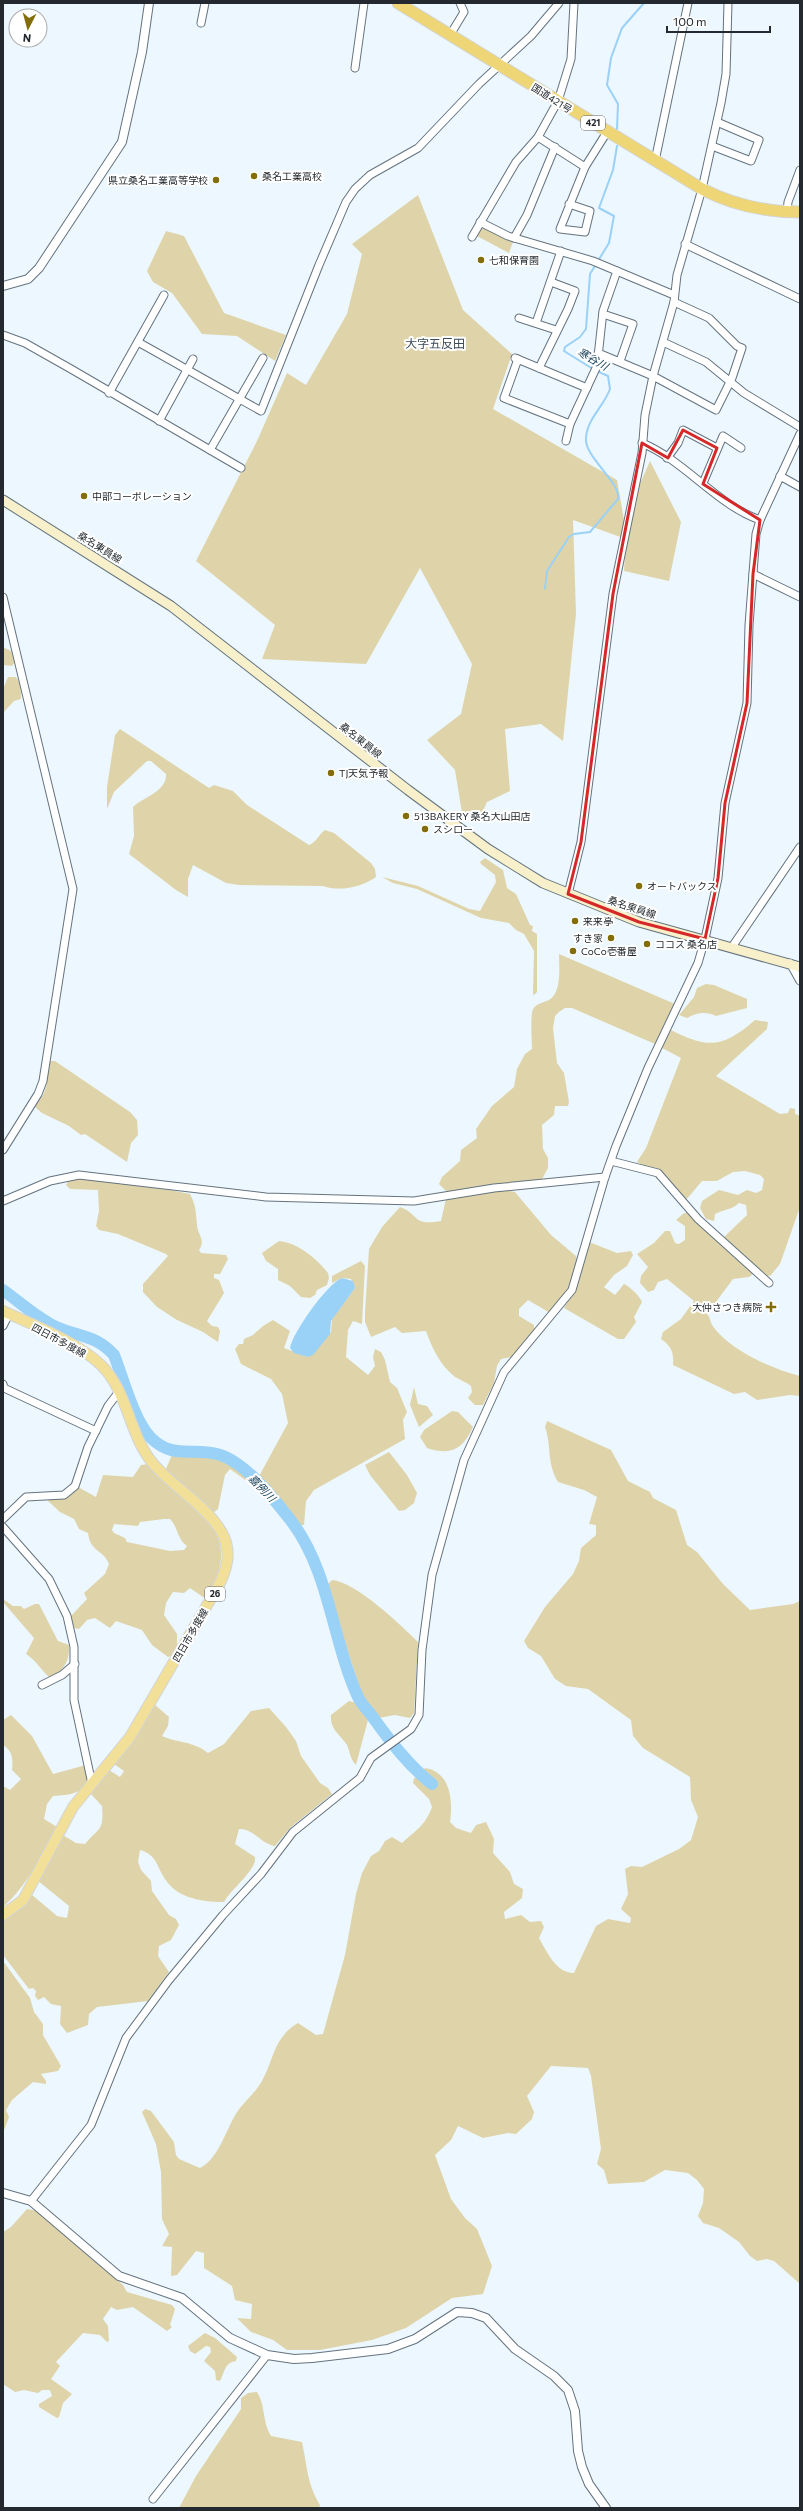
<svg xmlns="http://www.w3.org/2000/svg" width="803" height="2511" font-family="Commissioner,'Noto Sans JP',sans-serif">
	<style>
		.green { fill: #dfd4a9; fill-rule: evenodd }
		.water { fill: #9ad1f7 }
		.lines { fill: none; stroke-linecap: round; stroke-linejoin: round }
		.stream { stroke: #9ad1f7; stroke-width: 2 }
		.river { stroke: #9ad1f7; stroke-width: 12 }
		.minor-casing { stroke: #64737f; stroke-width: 9 }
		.tertiary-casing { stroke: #64737f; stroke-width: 10 }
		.secondary-casing { stroke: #64737f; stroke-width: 11 }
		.primary-casing { stroke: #d3d4d5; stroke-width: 12 }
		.trunk-casing { stroke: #d3d4d5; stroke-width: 13 }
		.minor { stroke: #fff; stroke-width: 7 }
		.tertiary { stroke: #fff; stroke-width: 8 }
		.secondary { stroke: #f8f0cb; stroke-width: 9 }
		.primary { stroke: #f2e098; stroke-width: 10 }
		.trunk { stroke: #eed676; stroke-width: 11 }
		.marked { fill: none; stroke: #d62828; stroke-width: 3; stroke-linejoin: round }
		.poi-dot { fill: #826d09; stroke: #fff; stroke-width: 1.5 }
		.labels { text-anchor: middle; stroke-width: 4; stroke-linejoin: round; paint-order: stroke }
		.shield { fill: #fff; stroke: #65696d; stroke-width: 1 }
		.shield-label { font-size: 9px; font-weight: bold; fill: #23292e }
		.street-label { font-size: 10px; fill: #23292e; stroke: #fff }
		.poi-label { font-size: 10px; fill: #23292e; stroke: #fff; text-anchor: start }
		.water-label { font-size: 11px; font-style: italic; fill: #17415b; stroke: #fff }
		.quarter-label { font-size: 12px; fill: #3b4a54; stroke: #fff }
	</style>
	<rect width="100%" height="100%" fill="#ecf7ff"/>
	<g class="green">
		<path d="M418,195L463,310L512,354L493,409L617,480L624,520L650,461L681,522L669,581L624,571L626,539L573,520L576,614L563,741L541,724L505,729L510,791L487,802L478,822L462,813L455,770L427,740L461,714L472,664L420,568L366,664L262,659L275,625L196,561L257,441L287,373L306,385L347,314L362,254L352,244Z"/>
		<path d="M481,224L514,239L509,253L475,235Z"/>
		<path d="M166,231L184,236L224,313L286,335L275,361L237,336L202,334L172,293L153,282L147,271Z"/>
		<path d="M3,647L11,651L15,662L12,666L3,665Z"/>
		<path d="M8,677H16C21,684 21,691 21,699L14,701L3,713V689Z"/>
		<path d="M120,729L209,788L214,785L233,791L247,805L309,845C317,842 318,835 325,830L334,833L371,863L375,869L376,877C362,887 340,892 323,886L239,885L226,883L193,865L188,879V897L176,890L129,854L134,836L133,807C143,797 167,792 166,774L151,761H147L114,792L107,809V787L115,735Z"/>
		<path d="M485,858L503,870L507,888L516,894L530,925L533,926L532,931L537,934V992L534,995L533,994L534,951L524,934L516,930L509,923L481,918L417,889L393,883L382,877L418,886L469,909L480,911L496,882L495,875L481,864L480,862Z"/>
		<path d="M559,954L675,1004L655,1044L572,1008H565L559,1012L555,1016L553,1028L557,1063L564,1073L569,1102L568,1106H555L554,1115L542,1125L543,1149L548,1158V1168L541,1181L447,1192L439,1184L442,1177L460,1161L461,1150L477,1138L476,1129L492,1106L514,1087L517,1069L525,1054L532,1049C532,1041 530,1016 533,1009C537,1003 543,1003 549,1000C562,993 559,966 559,954Z"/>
		<path d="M706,984L714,985L747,999V1008L716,1016C705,1011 697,1013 687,1018L679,1015L694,997L697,988Z"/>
		<path d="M755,1020L768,1022L767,1029L716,1076L780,1114L788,1113L790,1108L795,1109V1114L800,1116V1207L780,1264L771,1275L765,1277L723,1238L747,1215L746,1205L739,1203C732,1210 724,1209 715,1214L714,1221L706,1219L700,1208L702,1201L719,1190L738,1195L747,1190L756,1193L762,1190L764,1179L760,1175L745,1171L733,1172L717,1181H702L686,1200C667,1175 664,1176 637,1162L646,1148L681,1058L662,1048L671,1030C708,1049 723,1048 755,1020Z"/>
		<path d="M49,1061H55L130,1112L137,1120L138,1135L131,1143L127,1162L85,1134L81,1135L69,1126L42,1113L34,1106C49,1093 47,1079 49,1061Z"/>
		<path d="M84,1177L114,1179L190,1194C196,1205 196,1214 197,1225C198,1236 206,1240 199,1250L201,1253L226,1255L228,1259L220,1274H214V1278L219,1280L224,1293L207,1321L212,1326L218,1327L220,1331L218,1342L203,1332L177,1320L157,1307L143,1292V1284L168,1256L166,1254L118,1234L99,1230L96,1226L99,1211L98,1190L70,1189L66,1185L69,1180Z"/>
		<path d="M504,1190L515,1192L551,1235L576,1256L577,1259L570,1288L550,1313L528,1300L519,1309V1316L534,1325V1332L512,1357L501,1359L497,1366L494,1383L483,1405H475L468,1398L472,1392L471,1386C466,1382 460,1380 455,1377C440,1365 432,1348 426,1331L402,1333L395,1327L371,1337L365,1322V1312L369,1249L382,1227L400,1207C421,1215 411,1226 441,1221L446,1199Z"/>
		<path d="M684,1213H688L700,1226L753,1274L749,1277L733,1279L707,1314C710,1317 710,1321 712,1325C729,1350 772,1369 800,1376V1396L790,1395L757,1400L745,1392L734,1394L673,1365C674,1352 671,1346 661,1339L663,1332L681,1319L694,1301L667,1279L658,1282L654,1290L648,1292L640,1283L641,1276L648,1267L637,1254L654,1243L665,1231H670L675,1243L679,1244L685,1240V1226L676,1220Z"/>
		<path d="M279,1241C298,1243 316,1258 328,1273L329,1278L327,1285L317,1290L315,1295L310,1298L301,1297L290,1286L278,1280V1269L266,1261L262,1253Z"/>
		<path d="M589,1242L617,1253L631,1251L633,1255L627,1266L614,1275L604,1287L615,1295L624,1284C630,1287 639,1295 642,1302L634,1317L636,1322L624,1339H618L564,1308L573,1292Z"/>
		<path d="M361,1261L365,1266L362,1324L353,1321L348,1330L346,1357L368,1375L375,1366L373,1357L375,1349L381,1352L385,1360L390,1382L397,1388L407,1412L403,1420L405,1439L314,1490L306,1501L304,1525H299L258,1478L288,1423L282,1394L271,1379L241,1364L235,1349L239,1344H243L244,1339L253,1335L263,1326L273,1320L290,1331L284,1348L308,1357L331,1332L332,1319L355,1288L351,1279L342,1278L332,1283V1276Z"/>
		<path d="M414,1387L418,1404L427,1406L433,1415L419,1427L410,1405Z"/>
		<path d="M452,1411L458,1412L473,1427C463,1449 451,1456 427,1448L420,1437L424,1430Z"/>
		<path d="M547,1421L611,1450L628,1481L650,1492L653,1498L676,1510L687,1545L697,1552L723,1584L750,1610L793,1604L800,1601V2284L774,2261L767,2259L757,2261L750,2256L739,2242L719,2228L703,2223L698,2216L703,2203L704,2189L697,2180L688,2173L665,2170L644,2182L608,2184L604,2170L597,2164L601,2149L591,2076L588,2068L551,2066L527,2096L534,2112L532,2119L516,2134L508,2133L483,2138L458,2126L451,2140L435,2155L451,2199L465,2218L477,2229L492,2266L483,2294L452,2298L406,2328L372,2340L320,2350H287L273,2340L251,2332L237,2318L251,2319L252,2304L235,2300L232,2286L204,2268V2253L196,2251L177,2275L171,2276L172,2247L162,2246L169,2234L162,2219L161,2172L156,2144L142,2112L145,2109L151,2111L174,2142L176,2155L179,2159L200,2168C221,2157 226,2126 240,2108C248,2098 257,2091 263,2079C274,2058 274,2037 298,2023L316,2035L323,2034L345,1955L356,1894L362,1873L371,1856L379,1851L385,1841L392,1837L402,1843C416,1830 425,1826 432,1807L429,1799L413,1783L414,1778L419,1777L421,1782L425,1780L433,1784L427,1775L429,1773L423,1771L425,1768C451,1772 453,1801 450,1822L456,1828L471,1833L476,1825L486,1822L494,1839L493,1853L510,1872L514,1884L523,1889L522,1898L504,1912L505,1919L521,1915L530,1922L541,1921L544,1927L539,1938C547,1952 556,1973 574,1973L596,1926L608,1919L630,1923L631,1918L621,1909L628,1894L625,1869L631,1866L642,1867L679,1849L691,1840L698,1817L691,1800L690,1777L643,1748L633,1736L631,1720L588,1689L566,1686L555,1679L541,1656L528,1648L524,1641L545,1607L573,1574L579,1561L581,1548L596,1535V1525L589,1524L597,1497L584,1490L558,1482C546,1461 552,1447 545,1427Z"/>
		<path d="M389,1452L407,1475L417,1493L414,1503L405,1510L399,1511L370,1475L365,1465Z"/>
		<path d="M172,1455H207L226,1460L255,1482L277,1512L255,1487L230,1469L225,1475L218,1509L212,1514L165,1471Z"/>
		<path d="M148,1464L213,1527C228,1552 220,1573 207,1597H203L190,1588L184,1593L173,1592L166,1603L164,1615L177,1634V1647L174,1655L168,1657L152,1645L142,1630L116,1621L110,1628L95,1618L87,1620L79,1629L74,1628L71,1616L87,1599L84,1593L105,1574L109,1564C104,1550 90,1552 88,1533L79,1529L74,1519L60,1512L45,1498L78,1487L96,1497L103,1475L133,1477L141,1465ZM164,1519H170C178,1527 177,1539 187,1546L184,1550L170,1551L127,1542L125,1538L114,1533L112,1530L114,1524L138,1526L140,1522Z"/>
		<path d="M332,1580C356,1582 401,1625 418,1642L414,1713L410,1718L395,1715L378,1718L365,1703L326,1586Z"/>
		<path d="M3,1599L13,1606H21L24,1609L35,1604H39L58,1641L69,1645C70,1660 64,1672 49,1677C40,1669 37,1661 26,1654L34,1638L3,1602Z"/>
		<path d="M349,1701L361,1704L369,1716L356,1765C350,1759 350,1752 347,1745C340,1734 330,1730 331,1715Z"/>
		<path d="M154,1704L169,1717L168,1726L162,1736C178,1743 193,1741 208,1753L224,1744L251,1711L269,1708L286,1727L296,1741L301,1756L320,1783L328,1788L332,1794L291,1827L275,1846C261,1844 253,1828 239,1829L235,1844L255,1857C257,1870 232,1888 224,1902C200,1902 174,1898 162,1874C156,1862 154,1854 140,1850L138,1862L141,1870L151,1881L152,1891L169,1915L176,1919L179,1925L171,1940L159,1946L158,1956L169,1972L148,2001L97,2007L89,2014L88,2025L67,2033L60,2024L61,2006L51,2004L44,1997L38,2000L35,1996L36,1991L33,1988L29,1989L3,1955V1918C14,1912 27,1907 31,1894L57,1916L67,1918L69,1906L37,1880L61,1834L76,1843L85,1844C99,1827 104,1832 102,1806L89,1792L109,1770L120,1777L124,1771L114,1764Z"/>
		<path d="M11,1715L32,1736L53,1774L86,1765C93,1792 74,1795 53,1796L47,1804L44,1819L57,1827C42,1855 27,1886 3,1907V1786L10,1790L21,1779L12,1770C13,1760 13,1751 3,1745V1720Z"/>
		<path d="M3,1961L30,1998L34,2012L43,2024V2035L61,2066L58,2071L41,2074L46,2081V2084L33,2082L12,2100L6,2110L9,2117L3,2133Z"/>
		<path d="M27,2209L38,2211L123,2285L127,2292L172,2305L175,2309L170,2325L172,2327L167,2331L133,2307L117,2310L111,2307L103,2319L108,2326L109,2341L107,2342L100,2335L83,2333L56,2362L60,2366L51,2379L72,2394L63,2403L59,2417L57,2418L39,2407V2404L52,2396L50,2390H42L38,2393L24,2390L15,2392L3,2384V2232L11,2227Z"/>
		<path d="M205,2333L215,2338L237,2357L236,2361C224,2363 225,2372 220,2381L216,2380L215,2371L204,2361L211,2352L210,2347L206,2346L195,2354L190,2351L188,2346Z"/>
		<path d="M257,2392C266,2406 262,2422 271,2436L302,2442C307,2465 307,2484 320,2505L319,2508H179L196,2476L241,2409V2398L248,2393Z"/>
	</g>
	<path class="water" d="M342,1278L353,1281L355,1288L331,1321L330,1334L313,1355L308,1357L294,1353L290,1348C293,1332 327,1284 342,1278Z"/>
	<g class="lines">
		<g class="stream">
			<path d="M617,129L618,104L607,85L611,58L622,28L644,3"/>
			<path d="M593,369L564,351L565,347L580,337L586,329L590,274L609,243L614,216L599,208L613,170L617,146"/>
			<path d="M545,589L547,571L569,537L574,534L590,532L618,499C621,482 584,457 586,438C587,419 604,406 610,389L608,376L597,371"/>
		</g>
		<path class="river" d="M3,1290C21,1303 37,1318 56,1327C79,1337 96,1335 114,1355C123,1378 134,1421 151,1438C174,1460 192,1447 217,1454C245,1461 274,1499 292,1522C330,1573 332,1640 358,1697C361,1704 368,1710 372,1716C390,1741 408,1765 432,1784"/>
		<defs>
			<g id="minor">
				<path d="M201,23L205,3"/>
				<path d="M450,35L464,12L460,3"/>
				<path d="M355,68L364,3"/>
				<path d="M538,137L585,167"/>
				<path d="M712,146L751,161L759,140L717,122"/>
				<path d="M655,161L688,3"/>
				<path d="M569,204L590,211L585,232L560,229L585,167L607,132"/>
				<path d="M787,212L788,202L800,170"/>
				<path d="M480,222L508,236L593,261L674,295"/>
				<path d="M472,237L516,162L538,137L558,101L571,59L574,3"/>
				<path d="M514,238L527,215L555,147"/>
				<path d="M685,244L800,299"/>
				<path d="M603,314L633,324L620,361"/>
				<path d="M519,318L556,330"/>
				<path d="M536,323L561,251"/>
				<path d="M3,335L25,343L71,369L241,468"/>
				<path d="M138,342L261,411L319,265L346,202L355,189L370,175L418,148L479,84L531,36L559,3"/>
				<path d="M663,342L706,362L744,393L800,427"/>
				<path d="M598,353L653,376L716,410L732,378L742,348L737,346L709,318L674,302"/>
				<path d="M515,358L587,388"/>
				<path d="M518,359L504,398L570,424"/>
				<path d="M539,368L568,309L575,291L551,282"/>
				<path d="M109,393L164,295"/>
				<path d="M159,421L193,359"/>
				<path d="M566,441L570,424L597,366L603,311L617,271"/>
				<path d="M642,443C685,461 717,505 760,520"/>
				<path d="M210,450L263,358"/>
				<path d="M667,458L678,443L683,430L717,448"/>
				<path d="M780,476L800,487"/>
				<path d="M703,483L723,436L741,448"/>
				<path d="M753,574L800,597"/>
				<path d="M3,597L73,889L43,1081L38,1094L3,1150"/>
				<path d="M568,894L581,842L613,594L642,453L645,415L653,376L674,302L677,275L702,189L721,103L726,74L728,3"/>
				<path d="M732,947L800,847"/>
				<path d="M790,963L800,981"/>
				<path d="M611,1161L658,1173L698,1219L769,1283"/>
				<path d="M3,1201L50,1181L79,1175L266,1197L414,1201L494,1188L605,1177"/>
				<path d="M3,1326L9,1314"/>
				<path d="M3,1384L4,1388L96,1431"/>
				<path d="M3,1519L26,1497L64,1495L75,1486L88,1447L108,1406L118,1393"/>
				<path d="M3,1527L49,1579L67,1616L74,1647V1700L92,1784"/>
				<path d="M42,1685L62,1675L75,1664"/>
				<path d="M31,2201L91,2125L126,2038L169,1980L223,1915L261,1874L293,1832L360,1778L371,1758L411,1729L419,1715L422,1650L432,1575L464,1460L504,1372L572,1290L605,1177L616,1146L648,1068L698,963L705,939L718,878L725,803L747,703L749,625L756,534L760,520L800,434"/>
				<path d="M153,2499L267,2355"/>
			</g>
			<g id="tertiary">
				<path d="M3,286L28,279L39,268L122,142L142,52L149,3"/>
				<path d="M3,2193L31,2201L119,2276L182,2298L230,2338L267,2355L294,2359L312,2358L388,2349L415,2339L457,2312L472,2313L486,2318L515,2349L554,2376L568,2390L575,2411L578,2451L582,2467L589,2484L606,2508"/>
			</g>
			<path id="secondary" d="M3,500L171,606L408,790L488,849L543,883L639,922L800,967"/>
			<path id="primary" d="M3,1311C33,1325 77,1342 101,1365C127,1390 129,1433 151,1461C171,1487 211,1507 224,1537C231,1553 227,1568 220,1583L130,1737L73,1807L23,1900L3,1915"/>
			<path id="trunk" d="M398,3L702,189C733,205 765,212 800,212"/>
		</defs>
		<use href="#minor" class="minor-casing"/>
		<use href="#tertiary" class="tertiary-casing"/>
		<use href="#secondary" class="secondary-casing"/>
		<use href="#primary" class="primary-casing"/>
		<use href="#trunk" class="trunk-casing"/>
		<use href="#minor" class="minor"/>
		<use href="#tertiary" class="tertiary"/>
		<use href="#secondary" class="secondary"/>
		<use href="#primary" class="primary"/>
		<use href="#trunk" class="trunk"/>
	</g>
	<path class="marked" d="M683,430L717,448L703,484L760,520L753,574L747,703L725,803L718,878L705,939L639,922L568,894L581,842L613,594L642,443L668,458Z"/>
	<g class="poi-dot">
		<circle cx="254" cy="176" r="4"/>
		<circle cx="216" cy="180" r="4"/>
		<circle cx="481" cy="260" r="4"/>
		<circle cx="84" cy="496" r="4"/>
		<circle cx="331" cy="773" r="4"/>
		<circle cx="406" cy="816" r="4"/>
		<circle cx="425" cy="829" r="4"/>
		<circle cx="639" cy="886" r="4"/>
		<circle cx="575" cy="921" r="4"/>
		<circle cx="611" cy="938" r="4"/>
		<circle cx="647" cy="944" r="4"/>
		<circle cx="573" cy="951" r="4"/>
		<path d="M769 1301h4v4h4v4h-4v4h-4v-4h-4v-4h4z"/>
	</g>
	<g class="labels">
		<g class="shield">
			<rect x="581" y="116" width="24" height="14" rx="3"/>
			<rect x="205" y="1587" width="20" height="14" rx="3"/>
		</g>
		<g class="shield-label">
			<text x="593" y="126">421</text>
			<text x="215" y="1597">26</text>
		</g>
		<g class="street-label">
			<text transform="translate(552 98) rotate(32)" y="4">国道421号</text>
			<text transform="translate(100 547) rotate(32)" y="4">桑名東員線</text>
			<text transform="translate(361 740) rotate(38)" y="4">桑名東員線</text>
			<text transform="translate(632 907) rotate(18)" y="4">桑名東員線</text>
			<text transform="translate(59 1340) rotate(28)" y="4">四日市多度線</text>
			<text transform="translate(190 1635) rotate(-60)" y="4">四日市多度線</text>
		</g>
		<g class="poi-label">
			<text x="262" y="180">桑名工業高校</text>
			<text x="208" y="184" text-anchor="end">県立桑名工業高等学校</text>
			<text x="489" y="264">七和保育園</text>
			<text x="92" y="500">中部コーポレーション</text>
			<text x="339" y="777">TJ天気予報</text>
			<text x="414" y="820">513BAKERY 桑名大山田店</text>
			<text x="433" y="833">スシロー</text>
			<text x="647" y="890">オートバックス</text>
			<text x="583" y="925">来来亭</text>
			<text x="603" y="942" text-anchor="end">すき家</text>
			<text x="655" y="948">ココス 桑名店</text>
			<text x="581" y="955">CoCo壱番屋</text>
			<text x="762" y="1311" text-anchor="end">大仲さつき病院</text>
		</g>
		<g class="water-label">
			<text transform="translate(593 359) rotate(30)" y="4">寒谷川</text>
			<text transform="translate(262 1488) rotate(46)" y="4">嘉例川</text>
		</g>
		<g class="quarter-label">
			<text x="435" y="348">大字五反田</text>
		</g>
	</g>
	<rect width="803" height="2511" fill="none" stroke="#23292e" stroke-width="8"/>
	<g transform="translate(28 28) rotate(186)"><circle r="19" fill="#ffffff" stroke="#a7a9ab"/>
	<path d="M0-3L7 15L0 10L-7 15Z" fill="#826d09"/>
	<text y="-6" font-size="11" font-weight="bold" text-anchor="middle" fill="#23292e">N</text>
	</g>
	<path d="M667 26v6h103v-6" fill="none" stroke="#23292e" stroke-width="2"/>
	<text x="673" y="26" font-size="12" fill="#23292e" stroke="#ffffff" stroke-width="3" paint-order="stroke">100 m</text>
</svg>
